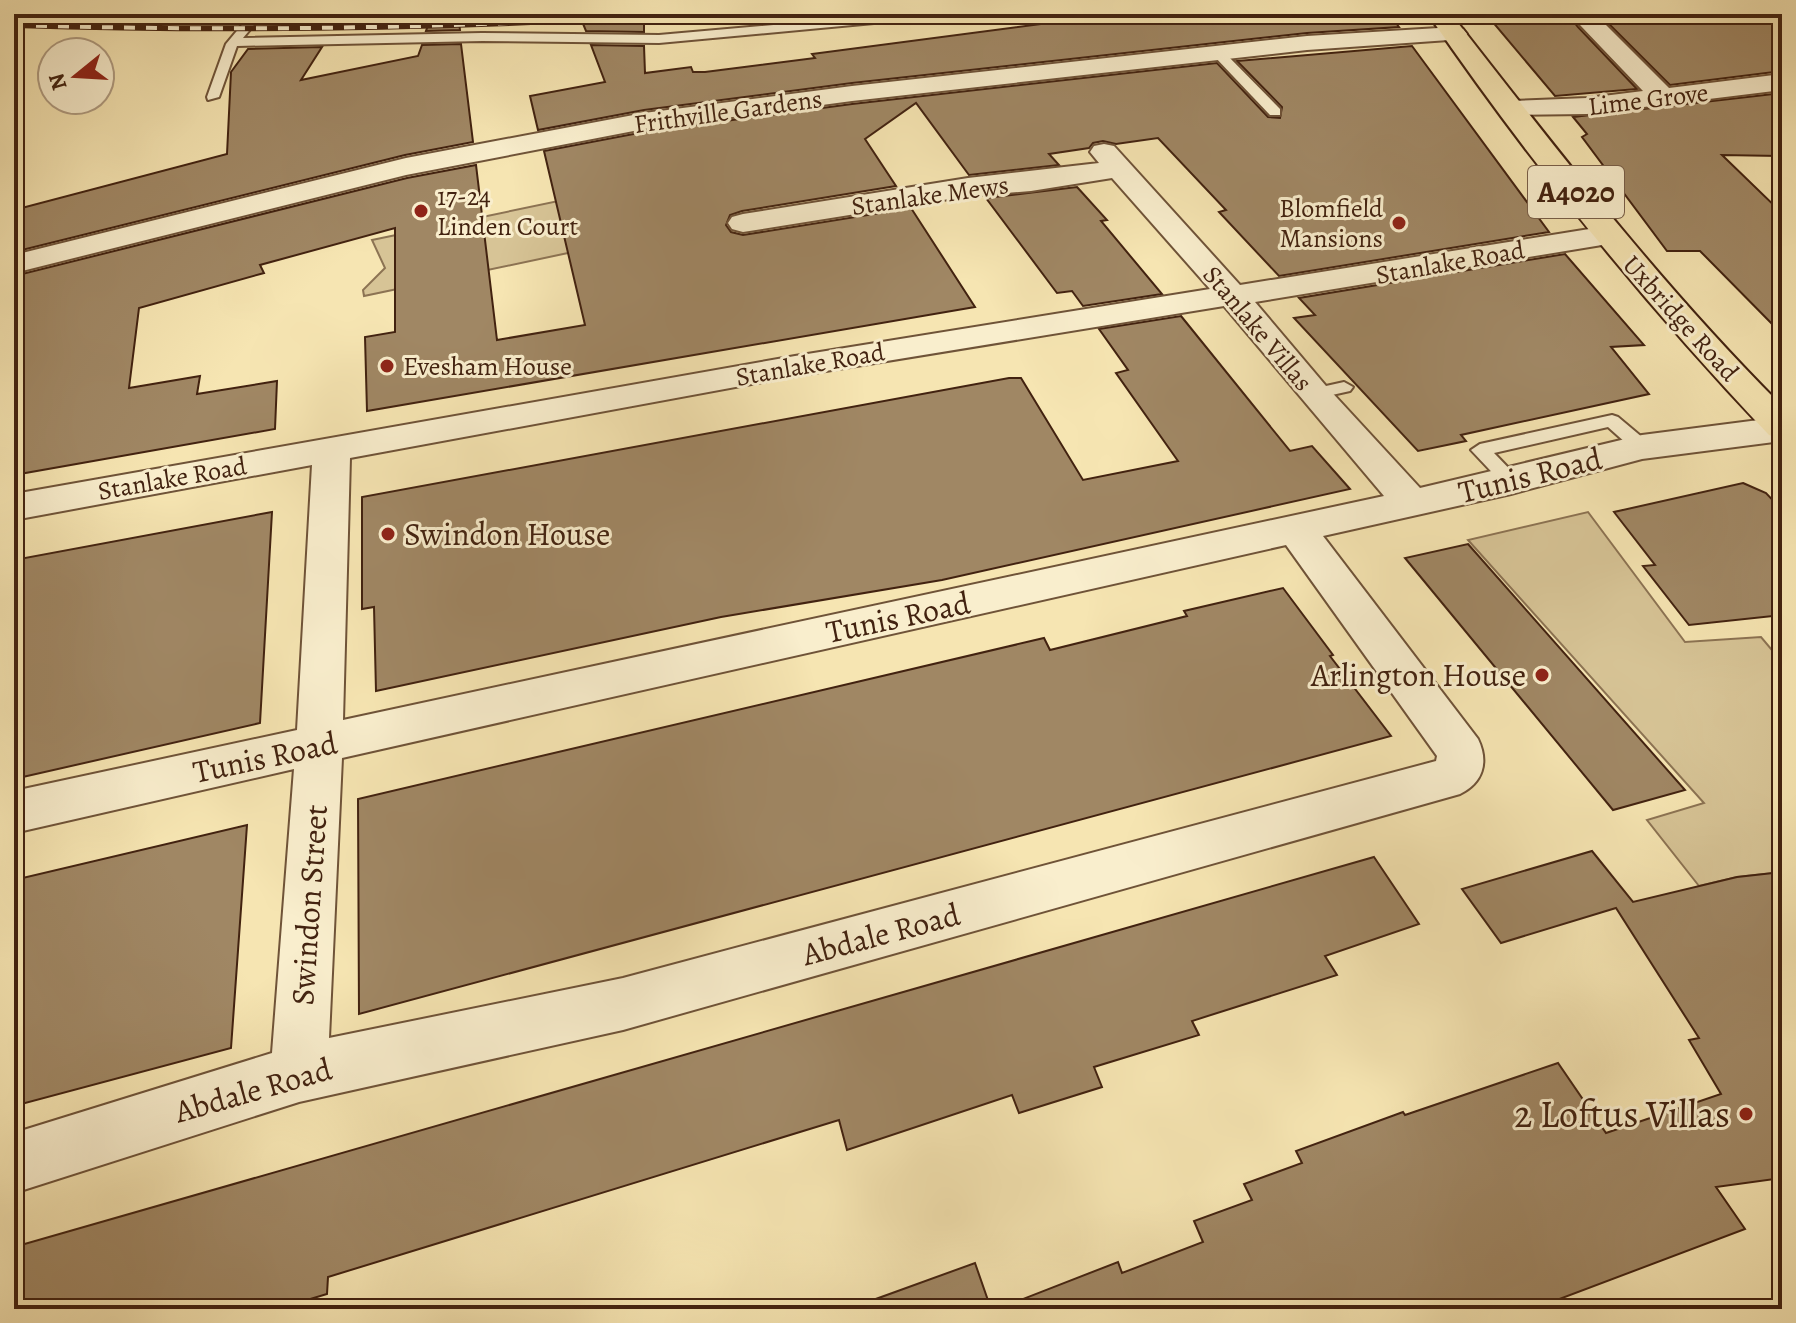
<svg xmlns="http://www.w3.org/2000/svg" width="1796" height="1323" font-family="Alegreya,serif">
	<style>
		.green { fill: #d7c496; stroke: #8c7353; stroke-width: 2 }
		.building { fill: #a08764; stroke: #422210; stroke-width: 2 }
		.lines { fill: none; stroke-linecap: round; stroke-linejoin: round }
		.lane-casing { stroke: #6f5338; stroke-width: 4 }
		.street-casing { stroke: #6f5338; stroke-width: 4 }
		.primary-casing { stroke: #422210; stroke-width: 4 }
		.lane { fill: #f9eecd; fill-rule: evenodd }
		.street { fill: #f9eecd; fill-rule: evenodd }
		.primary { fill: #f6e5b2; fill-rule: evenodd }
		.rail-casing { stroke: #422210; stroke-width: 6 }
		.rail { stroke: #f9eecd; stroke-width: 4; stroke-dasharray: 11; stroke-linecap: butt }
		.poi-dot { fill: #8f2418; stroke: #f9eecd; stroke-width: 3 }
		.labels { text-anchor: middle; stroke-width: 6; stroke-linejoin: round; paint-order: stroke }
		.far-street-label { font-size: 26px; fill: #422210; stroke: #f9eecd }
		.far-poi-label { font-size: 26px; fill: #422210; stroke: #f9eecd; text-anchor: start }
		.shield { fill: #f9eecd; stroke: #795f49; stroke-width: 2 }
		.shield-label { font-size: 30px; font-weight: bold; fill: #422210 }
		.street-label { font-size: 32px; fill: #422210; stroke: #f9eecd }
		.poi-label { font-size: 32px; fill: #422210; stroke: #f9eecd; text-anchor: start }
		.near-poi-label { font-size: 38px; fill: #422210; stroke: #f9eecd; text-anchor: end }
	</style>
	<rect width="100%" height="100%" fill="#f6e5b2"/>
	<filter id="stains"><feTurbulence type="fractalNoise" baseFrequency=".0025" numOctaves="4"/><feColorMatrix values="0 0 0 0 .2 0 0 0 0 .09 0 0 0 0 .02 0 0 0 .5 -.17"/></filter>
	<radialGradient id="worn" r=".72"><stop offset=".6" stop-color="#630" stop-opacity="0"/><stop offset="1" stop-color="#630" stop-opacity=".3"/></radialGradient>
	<g class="green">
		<path d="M659,180L691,219L568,253L364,296L363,290L385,268L372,240Z"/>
		<path d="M1588,512L1685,642L1761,637L1782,662V872L1737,877L1699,886L1647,820L1704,803L1468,540Z"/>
	</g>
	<g class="building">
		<path d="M432,14H458L460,30L426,31Z"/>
		<path d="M579,14H644V32L586,31Z"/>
		<path d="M1118,14H1389L1399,27L1307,33L852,83L644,110L538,130L530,96L605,82L591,45L644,46L645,73L691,67L693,72H705L815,58L812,54Z"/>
		<path d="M1486,14H1576L1574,22L1578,27L1637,89L1555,96Z"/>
		<path d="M1605,14H1782V71L1670,85L1605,20Z"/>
		<path d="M461,44L473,142L405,155L14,252V210L227,154L231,72L248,49L322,47L301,80L418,56L422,45Z"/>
		<path d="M1412,46L1549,232L1279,276L1219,212L1226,210L1158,138L1116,144L1103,141L1093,143L1089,148L1049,154L1059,165L969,175L916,103L865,139L896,186L742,211L730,215L726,225L731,232L743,235L911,208L975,307L367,411L365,337L395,332V228L260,265L264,273L139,308L129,388L200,376L197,394L277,381L275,429L14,475V276L407,178L476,165L497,340L585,325L544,151L644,132L852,104L1217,63L1268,117L1280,118L1282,107L1237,61Z"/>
		<path d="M1782,93V156L1722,155L1782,213V334L1700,251H1667L1582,137L1587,134L1573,117Z"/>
		<path d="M1077,187L1107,220L1101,221L1162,294L1083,306L1072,291L1057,293L986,198Z"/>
		<path d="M1565,254L1644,345L1611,347L1649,394L1461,435L1466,441L1418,451L1294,318L1315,315L1299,298Z"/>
		<path d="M1181,316L1290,451L1312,446L1350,489L942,580L721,617L376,691L374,607L362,609V497L1009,378H1021L1083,480L1178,461L1116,373L1128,370L1099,329Z"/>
		<path d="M1743,483L1766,493L1782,510V615L1689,625L1643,566L1655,565L1614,512Z"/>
		<path d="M272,512L260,723L14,779V560Z"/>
		<path d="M1468,544L1685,790L1613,810L1405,558Z"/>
		<path d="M1283,588L1333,655L1330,656L1391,736L359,1014L358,799L1044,638L1050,650L1187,616L1184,611Z"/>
		<path d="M247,825L231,1048L14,1106V880Z"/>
		<path d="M1592,851L1633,902L1737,877L1782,872V1178L1716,1187L1745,1229L1533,1309H1005V1306L1118,1262L1122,1273L1203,1242L1194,1221L1252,1200L1244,1184L1302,1163L1296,1151L1403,1112L1405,1115L1558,1063L1606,1133L1721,1094L1689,1040L1699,1038L1616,908L1501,943L1462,889Z"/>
		<path d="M1374,857L1419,924L1325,956L1337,975L1192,1021L1199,1035L1094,1067L1102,1087L1019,1113L1012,1095L847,1150L839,1120L328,1277L327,1294L277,1309H14V1247Z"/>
		<path d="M975,1263L991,1309H863L862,1304Z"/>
	</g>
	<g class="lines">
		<defs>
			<g id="lane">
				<path d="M251,14H263L243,38L482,33L659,35L899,14H944L938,17L659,43L482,41L237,46L219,97L208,100L207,97L226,44Z"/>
				<path d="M1214,50H1222L1280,109V115H1270L1214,56Z"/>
				<path d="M1344,382L1353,387L1350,391L1314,399L1305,394L1308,390Z"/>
				<path d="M1612,415L1618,417L1649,443L1651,447L1649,451H1635L1608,427L1494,453L1521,481L1511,487L1504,485L1471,450L1480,444Z"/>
			</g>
			<g id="street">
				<path d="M1579,14H1602V21L1669,88L1782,74V90L1587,114L1503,115L1499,109L1503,103L1512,101L1587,98L1643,91L1580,25L1576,20Z"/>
				<path d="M1455,27L1463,29L1467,34L1463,39L1307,50L852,101L644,129L406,175L14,273V255L406,158L644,113L852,86L1307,36Z"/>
				<path d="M1104,144L1114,146L1240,285L1608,226L1619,229L1623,235L1619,241L1608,244L1255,302L1326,386L1420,488L1642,435L1782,417V441L1642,459L1511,494L1323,536L1478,739C1489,762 1483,783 1460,794L623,1030L299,1102L14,1193V1133L272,1053L294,769L14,833V791L297,730L312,465L14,520V494L795,356L1210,289L1112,178L1031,191L968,196L743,232L732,229L728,223L732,217L743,214L968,178L1099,163L1090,152L1094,146ZM1224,306L1384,496L343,720L350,458L795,376ZM1286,545L1437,756L1436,761L623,978L329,1038L342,758Z"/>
			</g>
			<path id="primary" d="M1428,14H1451C1558,151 1659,283 1782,406V439L1769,435C1645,304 1530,163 1428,14Z"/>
		</defs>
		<use href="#lane" class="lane-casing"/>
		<use href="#street" class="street-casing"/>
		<use href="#primary" class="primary-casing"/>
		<use href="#lane" class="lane"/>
		<use href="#street" class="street"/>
		<use href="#primary" class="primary"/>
		<defs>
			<path id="rail" d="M14,25C239,32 464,28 689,14"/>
		</defs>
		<use href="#rail" class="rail-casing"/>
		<use href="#rail" class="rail"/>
	</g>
	<g class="poi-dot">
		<circle cx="421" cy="211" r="8"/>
		<circle cx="1399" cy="223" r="8"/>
		<circle cx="387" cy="366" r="8"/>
		<circle cx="388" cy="534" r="8"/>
		<circle cx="1542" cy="675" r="8"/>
		<circle cx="1746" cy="1114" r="8"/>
	</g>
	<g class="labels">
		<g class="far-street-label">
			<text transform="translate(1648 99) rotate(-7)" y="9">Lime Grove</text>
			<text transform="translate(728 111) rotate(-8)" y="9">Frithville Gardens</text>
			<text transform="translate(930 195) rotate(-8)" y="9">Stanlake Mews</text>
			<text transform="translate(1450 262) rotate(-10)" y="9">Stanlake Road</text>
			<text transform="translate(1681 318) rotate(48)" y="9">Uxbridge Road</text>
			<text transform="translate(1258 328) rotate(50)" y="9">Stanlake Villas</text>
			<text transform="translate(810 364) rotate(-10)" y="9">Stanlake Road</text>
			<text transform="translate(172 478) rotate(-10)" y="9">Stanlake Road</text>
		</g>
		<g class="far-poi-label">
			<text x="437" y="205">17-24<tspan x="437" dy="30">Linden Court</tspan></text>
			<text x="1383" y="217" text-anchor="end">Blomfield<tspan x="1383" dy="30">Mansions</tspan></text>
			<text x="403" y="375">Evesham House</text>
		</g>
		<rect class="shield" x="1528" y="166" width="96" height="52" rx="6"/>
		<g class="shield-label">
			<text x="1576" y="202">A4020</text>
		</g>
		<g class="street-label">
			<text transform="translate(1530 475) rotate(-14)" y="11">Tunis Road</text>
			<text transform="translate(898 617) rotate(-12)" y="11">Tunis Road</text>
			<text transform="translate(265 757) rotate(-12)" y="11">Tunis Road</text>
			<text transform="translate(309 905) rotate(-86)" y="11">Swindon Street</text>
			<text transform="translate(881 934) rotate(-15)" y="11">Abdale Road</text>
			<text transform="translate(253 1090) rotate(-16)" y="11">Abdale Road</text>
		</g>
		<g class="poi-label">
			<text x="404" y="545">Swindon House</text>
			<text x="1526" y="686" text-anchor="end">Arlington House</text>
		</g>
		<g class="near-poi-label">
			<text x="1730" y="1127">2 Loftus Villas</text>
		</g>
	</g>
	<rect width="1796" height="1323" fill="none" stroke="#f6e5b2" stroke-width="48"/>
	<rect x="16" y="16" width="1764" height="1291" fill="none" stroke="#422210" stroke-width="4"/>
	<rect x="24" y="24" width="1748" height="1275" fill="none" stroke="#422210" stroke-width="2"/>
	<g transform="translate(76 76) rotate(252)"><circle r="38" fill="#f9eecd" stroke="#b09c81" stroke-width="2"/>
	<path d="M0-6L14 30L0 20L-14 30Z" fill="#8f2418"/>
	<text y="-12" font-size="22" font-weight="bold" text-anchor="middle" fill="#422210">N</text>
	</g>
	<rect width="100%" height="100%" filter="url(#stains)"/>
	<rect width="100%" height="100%" fill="url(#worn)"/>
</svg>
